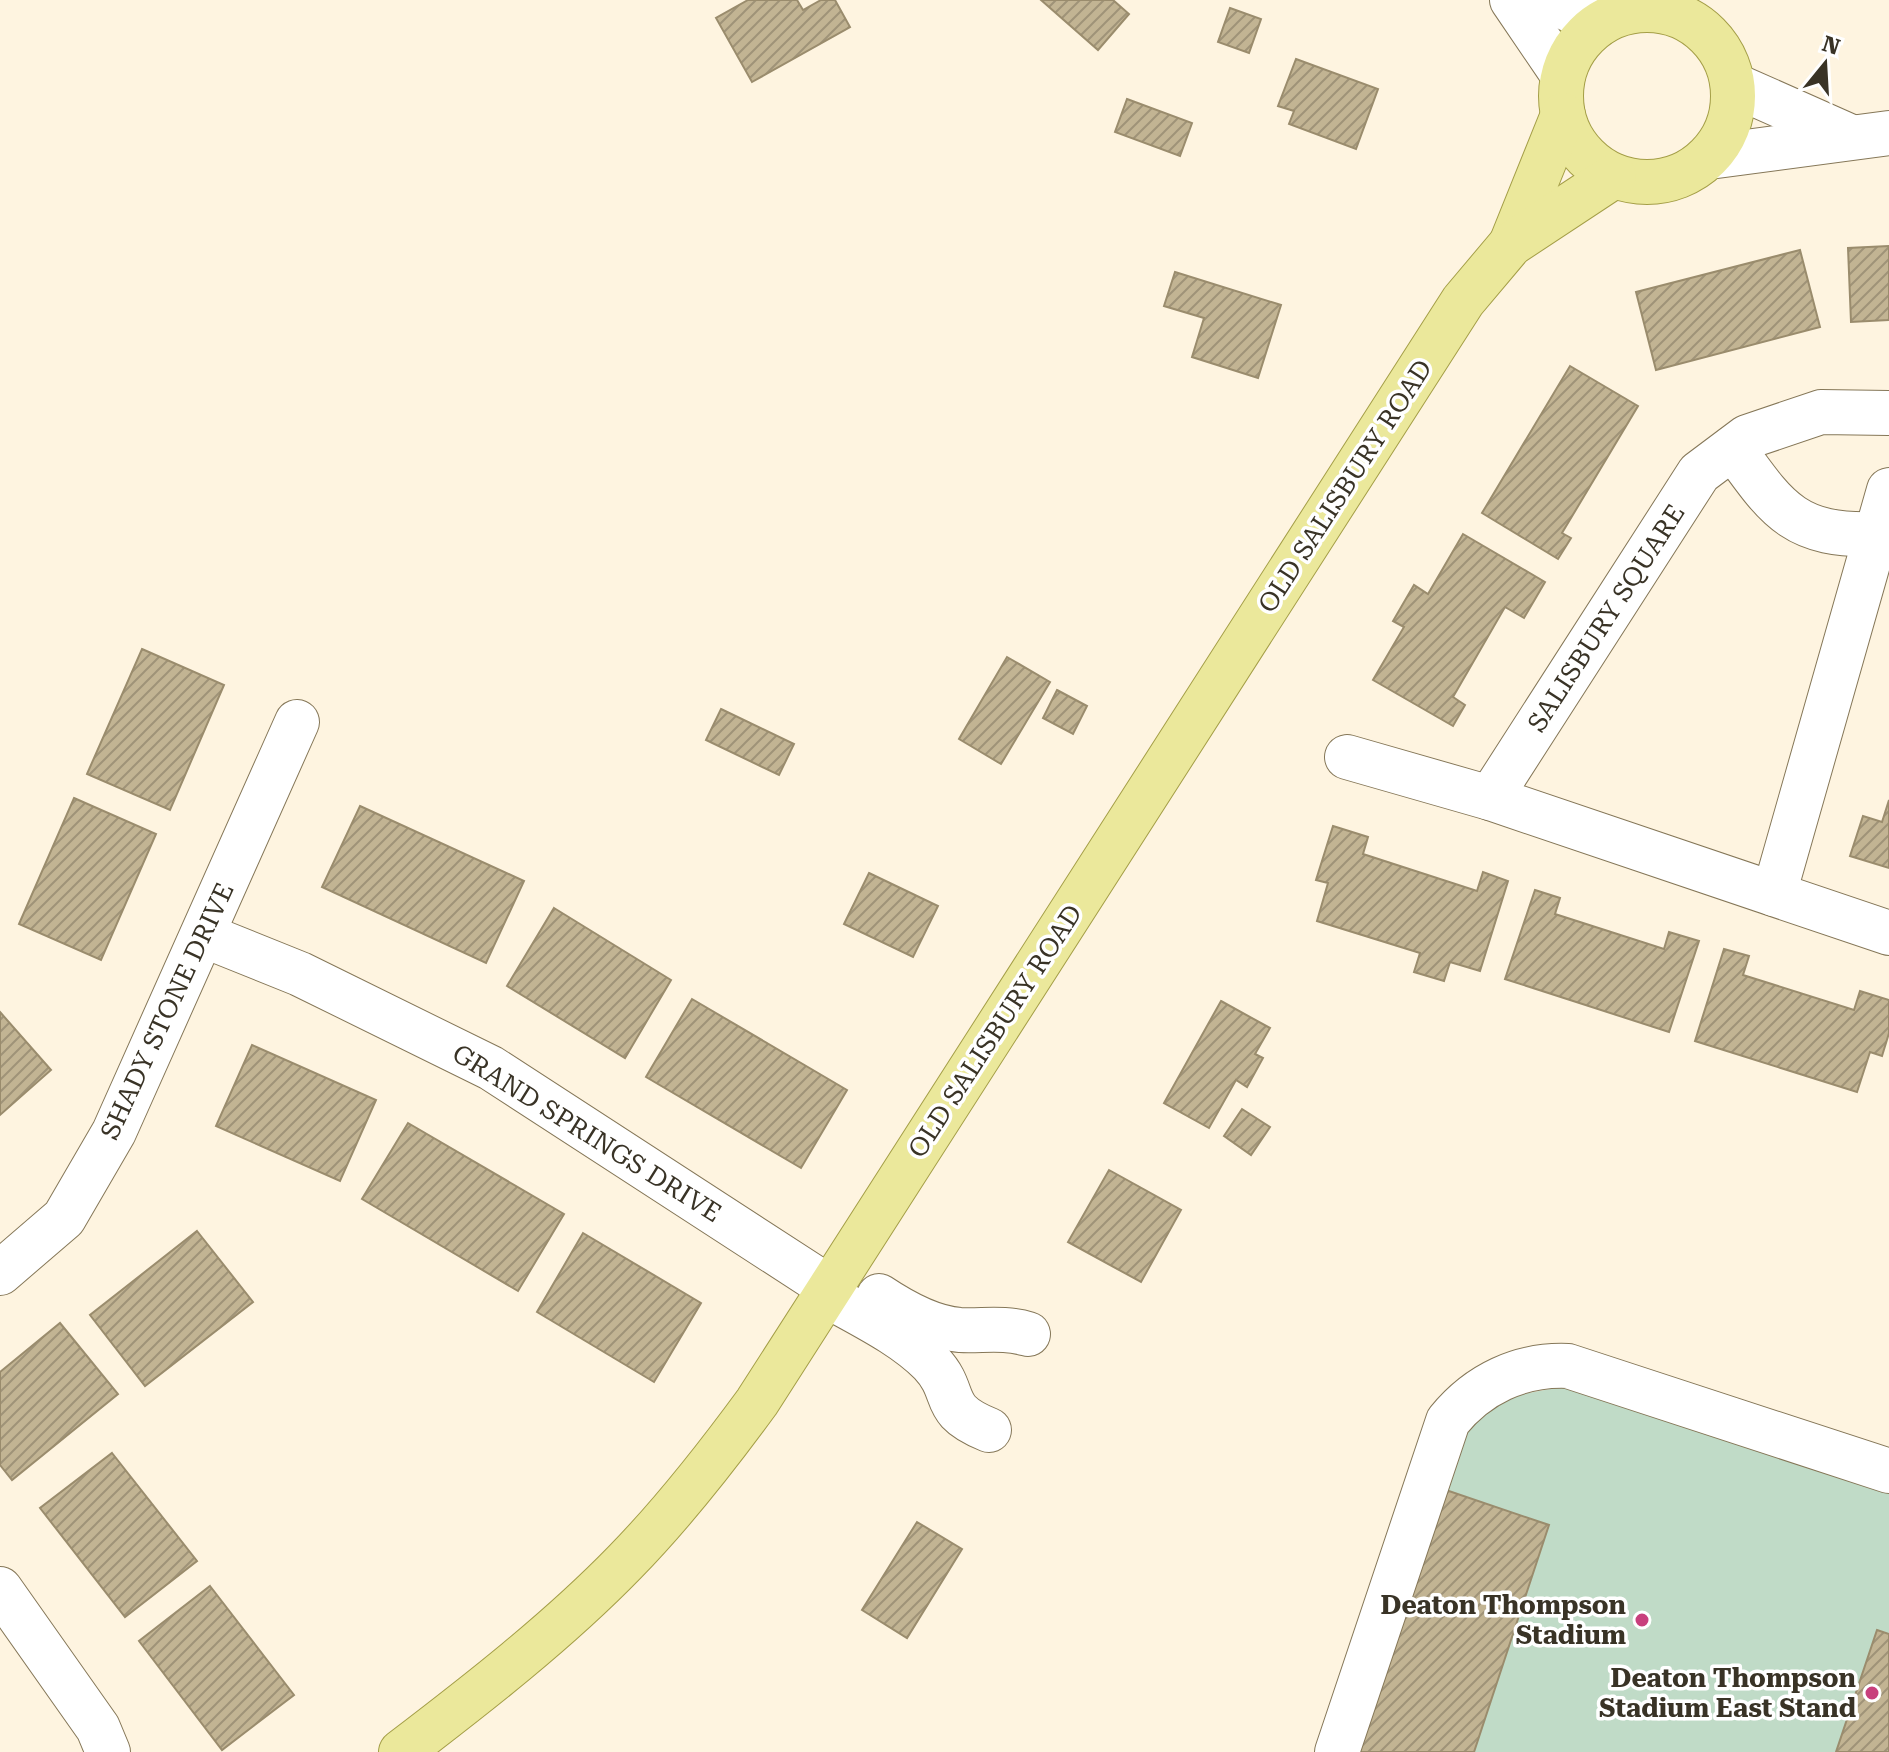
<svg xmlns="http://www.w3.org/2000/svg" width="1889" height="1752" font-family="'Roboto Serif',serif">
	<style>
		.garden { fill: #c0dbc7 }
		.building { fill: url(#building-hatch); stroke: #9a8c6d; stroke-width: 2 }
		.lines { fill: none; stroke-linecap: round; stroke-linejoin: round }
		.minor-casing { stroke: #857758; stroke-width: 46 }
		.major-casing { stroke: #a49e47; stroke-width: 46 }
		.minor { stroke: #fff; stroke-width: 44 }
		.major { stroke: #ebe89b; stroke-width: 44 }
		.poi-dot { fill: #c8407d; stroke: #fff; stroke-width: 3 }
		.labels { text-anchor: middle; stroke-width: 7; stroke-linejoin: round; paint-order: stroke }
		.street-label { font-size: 26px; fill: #393326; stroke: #fff }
		.poi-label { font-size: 26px; font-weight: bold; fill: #393326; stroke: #fff; text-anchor: end }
	</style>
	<defs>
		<pattern id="building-hatch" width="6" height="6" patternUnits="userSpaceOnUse" patternTransform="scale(2)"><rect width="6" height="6" fill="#c2b493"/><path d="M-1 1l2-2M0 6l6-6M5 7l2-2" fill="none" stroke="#9f9378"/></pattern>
	</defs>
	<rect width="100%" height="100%" fill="#fef4e0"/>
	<path class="garden" d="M1589,1382L1889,1483V1752H1352L1463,1426L1506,1397Z"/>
	<g class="building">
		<path d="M748,0H797L803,10L821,0H835L850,27L752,82L716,18Z"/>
		<path d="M1041,0H1113L1129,14L1098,50Z"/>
		<path d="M1230,8L1261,19L1249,53L1218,42Z"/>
		<path d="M1296,59L1378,89L1356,149L1289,124L1294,111L1278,106Z"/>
		<path d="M1127,99L1192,123L1180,156L1115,132Z"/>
		<path d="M1889,246V320L1851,322L1848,248Z"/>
		<path d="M1800,250L1820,327L1656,370L1636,292Z"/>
		<path d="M1175,272L1281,305L1258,378L1192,357L1204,318L1164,306Z"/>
		<path d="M1570,366L1638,406L1562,533L1571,538L1558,559L1482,513Z"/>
		<path d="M1463,534L1545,582L1524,618L1505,607L1453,697L1465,705L1453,726L1373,680L1404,627L1393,621L1414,585L1428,594Z"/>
		<path d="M142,649L224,685L170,810L87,774Z"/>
		<path d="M1007,657L1050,682L1001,764L959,739Z"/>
		<path d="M1057,690L1087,706L1073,734L1043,718Z"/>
		<path d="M721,709L794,744L779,775L706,740Z"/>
		<path d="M74,798L156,834L101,960L19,924Z"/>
		<path d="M1889,800V868L1850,856L1863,816L1882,822Z"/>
		<path d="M360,806L524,881L486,963L322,887Z"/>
		<path d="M1333,826L1368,837L1363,854L1477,891L1483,872L1508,881L1480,971L1450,962L1444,981L1414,972L1420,953L1317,921L1328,883L1316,880Z"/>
		<path d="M869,873L938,906L913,957L844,924Z"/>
		<path d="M1535,890L1560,898L1555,914L1664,949L1669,932L1699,941L1669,1032L1505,979Z"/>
		<path d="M554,908L671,980L625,1058L507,986Z"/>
		<path d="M1724,949L1749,956L1743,975L1854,1010L1860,991L1889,1000V1033L1882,1056L1870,1052L1857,1092L1695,1041Z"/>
		<path d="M692,999L847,1090L801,1168L646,1077Z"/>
		<path d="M1221,1001L1270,1028L1255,1054L1263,1058L1247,1087L1236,1080L1209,1128L1164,1103Z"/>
		<path d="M0,1012L51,1070L0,1115Z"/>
		<path d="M252,1045L376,1100L340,1181L216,1126Z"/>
		<path d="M1242,1109L1270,1127L1251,1155L1224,1136Z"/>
		<path d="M408,1123L564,1214L518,1291L362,1199Z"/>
		<path d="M1109,1170L1181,1210L1141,1282L1068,1242Z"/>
		<path d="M197,1231L253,1302L145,1386L90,1315Z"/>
		<path d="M583,1233L701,1303L654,1382L537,1312Z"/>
		<path d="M60,1323L118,1394L12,1480L0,1465V1372Z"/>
		<path d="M112,1453L197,1561L125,1617L40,1508Z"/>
		<path d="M1440,1488L1549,1525L1474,1752H1352Z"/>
		<path d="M917,1522L962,1549L907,1638L862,1610Z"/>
		<path d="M210,1586L294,1695L222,1750L139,1641Z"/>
		<path d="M1877,1630L1889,1634V1752H1836Z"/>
	</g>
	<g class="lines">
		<defs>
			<g id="minor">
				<path d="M1512,0L1563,75"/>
				<path d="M1549,0L1599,24"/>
				<path d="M1734,85L1849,136"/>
				<path d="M1709,157L1889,133"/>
				<path d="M1733,448C1777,509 1794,537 1876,534"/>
				<path d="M1347,757L1490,798L1889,933"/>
				<path d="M1490,798L1699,473L1747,437L1821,412L1889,413"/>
				<path d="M1774,894L1889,490"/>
				<path d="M203,935L300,974L491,1068L830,1288"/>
				<path d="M0,1273L64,1218L114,1132L297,722"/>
				<path d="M826,1295C861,1315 902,1334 931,1363C960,1394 937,1409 989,1430"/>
				<path d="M879,1296C903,1312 931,1328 960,1330C984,1331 1004,1327 1028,1334"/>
				<path d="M0,1589L98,1728L108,1752"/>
				<path d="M1337,1752L1448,1421C1478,1384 1520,1364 1568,1366L1889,1471"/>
			</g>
			<g id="major">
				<circle cx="1647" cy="96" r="86"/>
				<path d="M1511,244L1563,115"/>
				<path d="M401,1752C477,1694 558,1631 625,1562C674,1512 716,1458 757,1402L1463,301L1511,244L1614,176"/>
			</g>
		</defs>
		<use href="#minor" class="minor-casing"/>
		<use href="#major" class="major-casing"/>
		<use href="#minor" class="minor"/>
		<use href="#major" class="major"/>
	</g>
	<g class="poi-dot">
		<circle cx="1642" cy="1620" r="8"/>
		<circle cx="1872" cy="1693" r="8"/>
	</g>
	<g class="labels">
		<g class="street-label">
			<text transform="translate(1345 486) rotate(-57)" y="9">OLD SALISBURY ROAD</text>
			<text transform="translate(1606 618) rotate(-57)" y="9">SALISBURY SQUARE</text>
			<text transform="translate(167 1011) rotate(-65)" y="9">SHADY STONE DRIVE</text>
			<text transform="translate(995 1031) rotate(-57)" y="9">OLD SALISBURY ROAD</text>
			<text transform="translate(587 1133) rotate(32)" y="9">GRAND SPRINGS DRIVE</text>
		</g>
		<g class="poi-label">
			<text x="1626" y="1614">Deaton Thompson<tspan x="1626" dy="30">Stadium</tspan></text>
			<text x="1856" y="1687">Deaton Thompson<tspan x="1856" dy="30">Stadium East Stand</tspan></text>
		</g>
	</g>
	<g transform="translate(1825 64) rotate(18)" stroke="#ffffff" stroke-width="6" paint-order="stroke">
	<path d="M0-6L14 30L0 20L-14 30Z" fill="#393326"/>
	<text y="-12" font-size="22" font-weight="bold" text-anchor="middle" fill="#393326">N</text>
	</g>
</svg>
